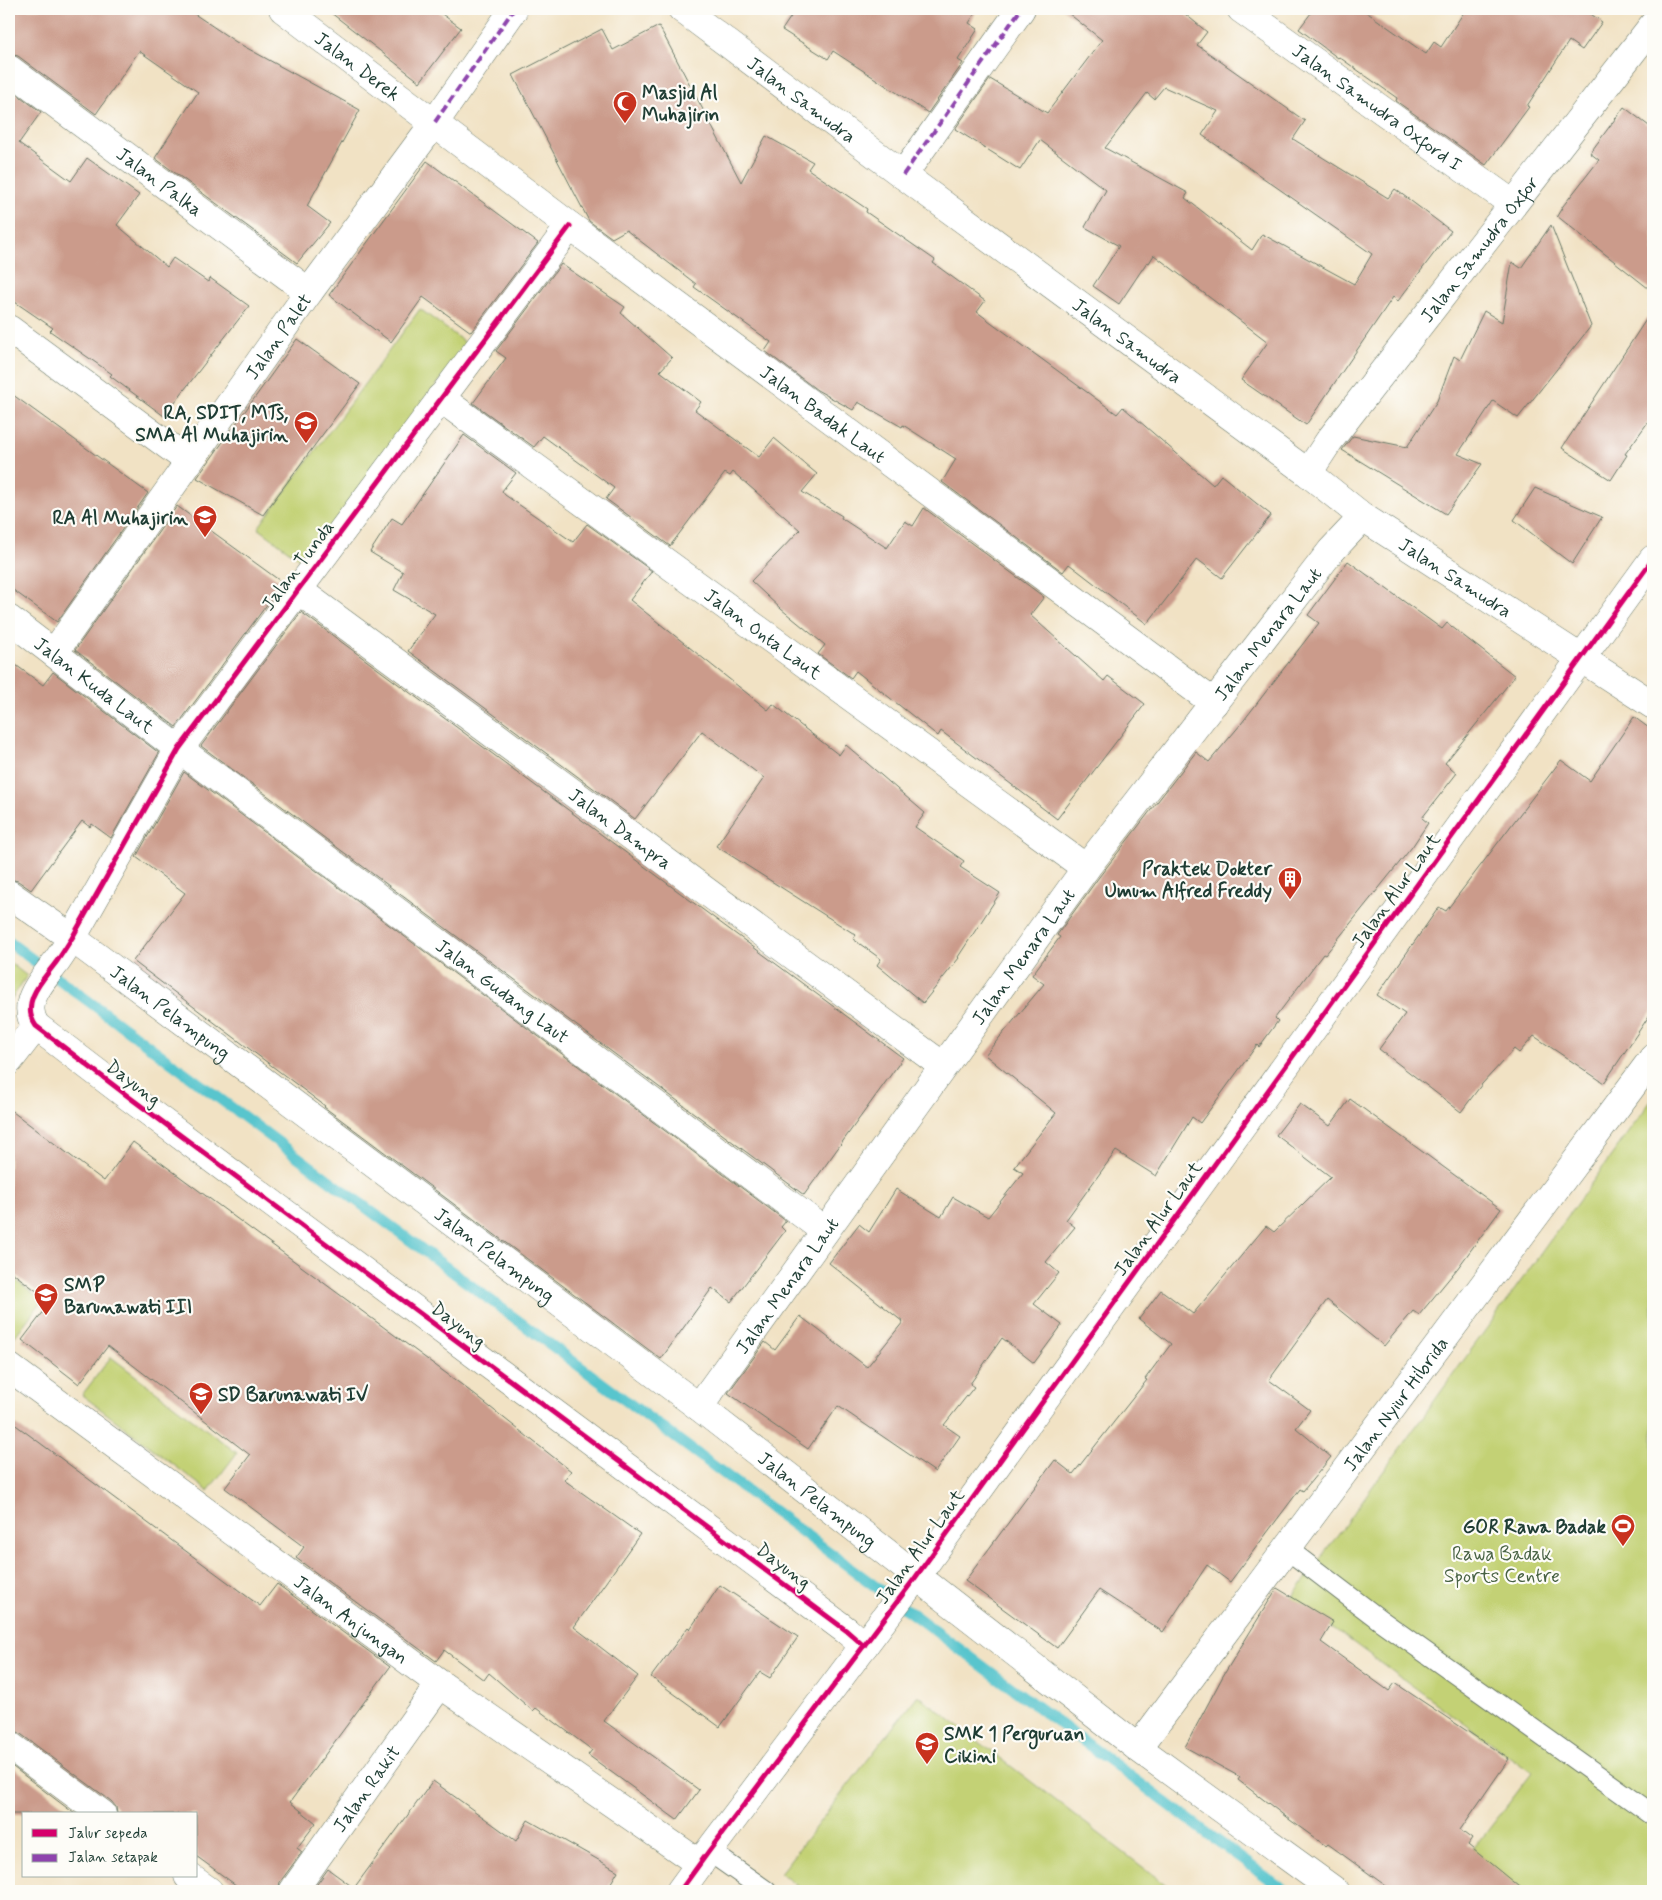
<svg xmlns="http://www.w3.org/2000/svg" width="1662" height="1900" font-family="Mynerve,sans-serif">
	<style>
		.green { fill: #c3d174; stroke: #718754 }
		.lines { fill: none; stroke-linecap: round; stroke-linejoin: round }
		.stream { stroke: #58c5cd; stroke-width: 11 }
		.building { fill: #cb9b8b; fill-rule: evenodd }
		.lane-casing { stroke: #687766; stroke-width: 22 }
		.street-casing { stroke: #687766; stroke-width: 29 }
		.secondary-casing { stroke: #687766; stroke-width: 29 }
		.lane { stroke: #fff; stroke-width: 20 }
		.street { stroke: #fff; stroke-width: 28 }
		.secondary { stroke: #fff; stroke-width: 28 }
		.quiet { stroke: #8e44ad; stroke-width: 4; stroke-dasharray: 8 4; stroke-linecap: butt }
		.cycleway-casing { stroke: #fdfcf7; stroke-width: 8 }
		.cycleway { stroke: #d6006c; stroke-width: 5 }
		.labels { text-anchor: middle; stroke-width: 4.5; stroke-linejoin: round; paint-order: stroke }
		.street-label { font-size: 19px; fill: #1f3d34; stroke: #fdfcf7 }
		.poi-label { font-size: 19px; font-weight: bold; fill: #1f3d34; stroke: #fdfcf7; text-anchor: start }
		.park-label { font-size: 19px; fill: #486244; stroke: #fdfcf7 }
	</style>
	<rect width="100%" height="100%" fill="#fdfcf7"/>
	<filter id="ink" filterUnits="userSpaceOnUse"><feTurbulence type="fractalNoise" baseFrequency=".02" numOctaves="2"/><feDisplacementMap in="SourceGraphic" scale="10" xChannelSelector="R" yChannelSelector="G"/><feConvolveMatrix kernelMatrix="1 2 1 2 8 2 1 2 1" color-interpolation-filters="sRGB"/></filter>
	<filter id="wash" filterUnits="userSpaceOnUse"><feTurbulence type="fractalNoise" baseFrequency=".0096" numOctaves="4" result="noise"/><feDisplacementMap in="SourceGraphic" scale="20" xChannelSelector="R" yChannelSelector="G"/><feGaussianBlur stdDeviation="1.12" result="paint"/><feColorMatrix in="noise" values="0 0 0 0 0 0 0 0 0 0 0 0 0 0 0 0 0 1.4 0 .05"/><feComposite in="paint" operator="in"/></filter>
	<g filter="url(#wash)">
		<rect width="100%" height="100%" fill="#f1e2c4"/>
		<g class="green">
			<path d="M420,309L467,344L305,563L258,528Z"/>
			<path d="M9,962L27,976L9,1002Z"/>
			<path d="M1653,1098V1891H1521L1469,1855L1532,1773L1292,1598Z"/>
			<path d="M9,1275L42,1301L12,1340L9,1337Z"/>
			<path d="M111,1357L237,1453L208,1491L82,1395Z"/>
			<path d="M918,1695L1174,1891H804L780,1873Z"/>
		</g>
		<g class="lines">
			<path class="stream" d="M9,942L1285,1891"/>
		</g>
		<g id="blocks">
			<g class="building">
				<path d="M9,9H187L236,42L360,110L307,206L330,223L297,263L155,158L198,92L139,51L96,114L18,56L9,54Z"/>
				<path d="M326,9H435L461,28L420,82Z"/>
				<path d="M796,9H978L969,23L978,29L958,60L963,63L928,113L833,51L828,59L782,30Z"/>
				<path d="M1063,9H1179L1207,32L1197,45L1305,121L1293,139L1388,198L1395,189L1451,231L1398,301L1393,297L1306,425L1241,380L1268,342L1154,255L1149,263L1147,262L1119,304L1093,286L1119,246L1085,227L1106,190L1040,140L1020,170L955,129L990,79L1047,113L1102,40ZM1164,87L1218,111L1202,135L1372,254L1354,284L1262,234L1252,250L1185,198L1188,193L1105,148L1147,93L1154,99Z"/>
				<path d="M1314,9H1362L1426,54L1434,42L1441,47L1466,9H1590L1588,12L1602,22L1582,50L1569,41L1527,106L1529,107L1486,165L1396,101L1397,98L1339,57L1338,58L1299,29Z"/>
				<path d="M659,26L741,182L766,136L813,162L808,169L867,209L866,212L935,260L933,263L985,301L977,312L1117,414L1123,407L1213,485L1221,475L1271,515L1222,578L1197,559L1147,624L1069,564L1063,572L942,482L956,459L903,425L902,427L858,402L853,410L817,390L765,351L771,342L694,287L696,284L626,230L612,238L589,221L513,75L602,29L613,50Z"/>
				<path d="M9,88L41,112L19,143L71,181L87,158L139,195L117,225L167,267L173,258L208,282L210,278L249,306L164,416L110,376L112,374L50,331L53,328L9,298Z"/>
				<path d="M1624,107L1653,129V292L1557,216L1563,206L1599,160L1590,153Z"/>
				<path d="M427,161L538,243L471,332L423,297L391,342L329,295Z"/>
				<path d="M1551,225L1591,326L1518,418L1493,401L1458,454L1482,464L1446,514L1342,450L1353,436L1407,447L1437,401L1454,356L1460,360L1484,311L1502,322L1512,262L1521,268Z"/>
				<path d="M561,264L625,307L621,313L672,358L660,371L701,402L695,410L759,457L774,438L817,474L802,492L842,516L841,518L887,548L905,521L913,526L924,508L1044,597L1030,615L1104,681L1108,676L1145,704L1057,819L941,731L938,736L856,671L851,678L818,654L825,645L781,609L751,581L800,530L733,472L730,476L725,473L670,546L606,499L614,488L543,436L534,447L473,403L506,358L496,351Z"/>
				<path d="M1653,309V415L1625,454L1627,455L1611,480L1562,448Z"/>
				<path d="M297,339L360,384L263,515L197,478Z"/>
				<path d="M9,392L148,493L57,622L9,587Z"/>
				<path d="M464,435L516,473L502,491L505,495L573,542L587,524L652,571L630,600L768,710L773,704L839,755L846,745L925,813L915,827L964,861L960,867L1000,893L958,957L959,958L923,1003L877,965L881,959L853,939L856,935L716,846L764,778L702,731L635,819L408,651L435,614L394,590L403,572L370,552L392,518L402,524Z"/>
				<path d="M1535,488L1602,517L1572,564L1514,520Z"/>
				<path d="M177,506L283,583L176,727L75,650Z"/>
				<path d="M1348,561L1442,629L1447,623L1515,676L1445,763L1457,773L1422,818L1428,823L1412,847L1325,955L1323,954L1275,1018L1278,1021L1259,1047L1257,1045L1200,1123L1192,1117L1156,1176L1116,1151L1066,1220L1075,1227L1046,1262L1059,1273L1034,1304L1062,1325L1034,1363L1002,1338L970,1384L974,1387L944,1425L960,1436L935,1472L838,1406L808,1449L728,1393L765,1342L775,1350L800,1316L867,1367L903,1322L829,1263L859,1224L869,1232L896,1189L941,1217L953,1197L988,1217L1023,1173L1014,1167L1056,1113L985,1055L1044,984L1032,975L1060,937L1057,935L1099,877L1196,752L1209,762L1241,724L1319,623L1308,615Z"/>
				<path d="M301,612L903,1058L804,1195L201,746Z"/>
				<path d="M9,660L43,685L53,672L159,753L111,838L92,824L90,827L82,821L31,890L18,881L9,879Z"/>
				<path d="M1634,717L1653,731V1010L1604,1083L1534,1036L1519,1053L1514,1049L1482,1084L1461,1112L1379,1049L1405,1014L1377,995L1439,907L1446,911L1561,760L1590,781Z"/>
				<path d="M184,772L786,1221L781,1227L785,1231L731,1302L712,1288L661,1359L324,1107L325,1106L133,961L185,893L136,857Z"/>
				<path d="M1350,1099L1501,1209L1457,1269L1419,1315L1413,1311L1384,1346L1327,1300L1269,1380L1310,1410L1296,1428L1331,1457L1303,1491L1300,1489L1230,1582L1207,1565L1163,1632L1099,1590L1057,1648L965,1581L1055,1460L1073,1474L1147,1380L1145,1379L1171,1344L1139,1319L1161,1290L1193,1314L1266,1226L1274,1232L1331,1177L1276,1135L1300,1104L1330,1126Z"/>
				<path d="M9,1109L104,1181L133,1142L462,1385L571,1471L564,1480L640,1534L574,1627L638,1676L604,1721L699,1790L677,1820L588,1755L592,1750L536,1708L533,1711L489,1673L484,1680L444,1650L436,1661L296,1558L304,1547L225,1488L250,1455L108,1346L79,1384L22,1340L51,1302L9,1270Z"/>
				<path d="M9,1420L260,1606L277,1584L390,1667L290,1802L316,1823L297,1848L302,1852L280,1882L278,1891H244L196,1856V1814H117L116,1807L111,1801L18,1732L9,1730Z"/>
				<path d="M720,1585L798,1637L770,1678L760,1672L720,1727L651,1677L688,1627L690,1629Z"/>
				<path d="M1277,1588L1333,1622L1321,1642L1389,1691L1395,1683L1509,1759L1460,1830L1472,1839L1468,1845L1524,1891H1393L1328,1844L1326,1846L1290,1820L1238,1780L1240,1777L1185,1747L1223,1676Z"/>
				<path d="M9,1764L75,1814H9Z"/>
				<path d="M433,1781L516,1841L528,1820L618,1871L606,1891H312L328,1869L354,1888Z"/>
			</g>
		</g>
	</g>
	<g filter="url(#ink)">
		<use href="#blocks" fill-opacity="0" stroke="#687766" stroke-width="1"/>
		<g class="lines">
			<defs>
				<g id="lane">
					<path d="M1287,1549L1380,1620L1653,1815"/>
					<path d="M709,1851L766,1891"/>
				</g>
				<g id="street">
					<path id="s1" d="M283,9L570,226L1214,703"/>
					<path id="s2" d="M682,9L903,175L1308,473L1363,517L1653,705"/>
					<path id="s3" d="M1241,9L1513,204"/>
					<path id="s4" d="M9,69L309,292"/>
					<path d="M903,175L1021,9"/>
					<path d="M570,226L179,749L72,938C67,946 62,954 57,961C44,979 19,1002 36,1026L129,1097L847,1631L864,1646"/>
					<path d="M9,329L189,461"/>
					<path id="s5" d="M440,398L1086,868"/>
					<path id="s6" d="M1308,473L1329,441L1653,25"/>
					<path id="s7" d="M298,590L943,1066"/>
					<path id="s8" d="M9,619L179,749L825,1231"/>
					<path id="s9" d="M54,653L309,292L435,122L514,9"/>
					<path id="s10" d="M9,894L72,938L699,1407L1138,1748L1335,1891"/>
					<path d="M9,1061L36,1026"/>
					<path id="s11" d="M9,1367L440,1684L700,1864"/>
					<path id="s12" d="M699,1407L1086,868L1331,551L1363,517"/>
					<path d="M9,1745L102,1814"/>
					<path id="s13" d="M1138,1748L1653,1058"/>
					<path d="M188,1876L209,1891"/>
					<path id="s14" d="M293,1891L440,1684"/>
				</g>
				<path id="secondary" d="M680,1891L709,1851L915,1578L1653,559"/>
			</defs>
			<use href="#lane" class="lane-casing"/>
			<use href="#street" class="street-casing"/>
			<use href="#secondary" class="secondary-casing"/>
			<use href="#lane" class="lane"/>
			<use href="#street" class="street"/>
			<use href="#secondary" class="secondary"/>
			<g class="quiet">
				<path d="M435,122L514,9"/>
				<path d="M903,175L1021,9"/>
			</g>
			<defs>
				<g id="cycleway">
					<path d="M570,226L179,749L72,938C67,946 62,954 57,961C44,979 19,1002 36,1026L129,1097L847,1631L864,1646"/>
					<path d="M680,1891L709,1851L915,1578L1653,559"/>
				</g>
			</defs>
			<use href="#cycleway" class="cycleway-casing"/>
			<use href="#cycleway" class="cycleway"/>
		</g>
	</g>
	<defs>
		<symbol id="mosque-pin" viewBox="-11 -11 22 30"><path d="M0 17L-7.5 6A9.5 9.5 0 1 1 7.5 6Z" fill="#c8321e" stroke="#fdfcf7"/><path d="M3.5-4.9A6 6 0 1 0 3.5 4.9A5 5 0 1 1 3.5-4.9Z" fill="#fff"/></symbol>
		<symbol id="school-pin" viewBox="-11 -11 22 30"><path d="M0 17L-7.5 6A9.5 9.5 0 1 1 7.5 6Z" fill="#c8321e" stroke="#fdfcf7"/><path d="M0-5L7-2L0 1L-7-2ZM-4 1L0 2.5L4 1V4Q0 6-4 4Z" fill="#fff"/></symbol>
		<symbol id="building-pin" viewBox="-11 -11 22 30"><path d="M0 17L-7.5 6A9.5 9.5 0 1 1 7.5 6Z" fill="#c8321e" stroke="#fdfcf7"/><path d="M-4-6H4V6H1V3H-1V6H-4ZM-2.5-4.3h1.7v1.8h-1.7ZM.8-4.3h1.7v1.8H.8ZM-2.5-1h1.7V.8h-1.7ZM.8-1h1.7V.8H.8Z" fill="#fff"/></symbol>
		<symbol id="stadium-pin" viewBox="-11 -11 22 30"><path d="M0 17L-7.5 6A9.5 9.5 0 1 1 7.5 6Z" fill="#c8321e" stroke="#fdfcf7"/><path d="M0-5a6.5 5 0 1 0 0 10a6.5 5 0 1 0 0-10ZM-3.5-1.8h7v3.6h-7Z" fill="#fff"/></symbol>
	</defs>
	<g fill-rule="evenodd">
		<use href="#mosque-pin" x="611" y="89" width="28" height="38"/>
		<use href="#school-pin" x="292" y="409" width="28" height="38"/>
		<use href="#school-pin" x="191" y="503" width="28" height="38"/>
		<use href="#building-pin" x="1276" y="865" width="28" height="38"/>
		<use href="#school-pin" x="32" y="1281" width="28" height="38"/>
		<use href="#school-pin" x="187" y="1380" width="28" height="38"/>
		<use href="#stadium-pin" x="1609" y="1512" width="28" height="38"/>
		<use href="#school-pin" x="913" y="1730" width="28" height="38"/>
	</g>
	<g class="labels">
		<g class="street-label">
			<text dy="7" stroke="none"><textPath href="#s1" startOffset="94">Jalan Derek</textPath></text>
			<text dy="7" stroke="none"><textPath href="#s2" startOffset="150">Jalan Samudra</textPath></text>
			<text dy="7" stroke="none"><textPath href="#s3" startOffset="168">Jalan Samudra Oxford I</textPath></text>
			<text dy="7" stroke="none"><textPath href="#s4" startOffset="188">Jalan Palka</textPath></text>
			<text dy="7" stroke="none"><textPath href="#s6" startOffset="282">Jalan Samudra Oxfor</textPath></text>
			<text dy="7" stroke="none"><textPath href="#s9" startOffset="388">Jalan Palet</textPath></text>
			<text dy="7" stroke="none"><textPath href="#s2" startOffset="555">Jalan Samudra</textPath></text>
			<text dy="7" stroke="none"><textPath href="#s1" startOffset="675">Jalan Badak Laut</textPath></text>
			<text transform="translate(297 565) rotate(-53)" y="7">Jalan Tunda</text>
			<text dy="7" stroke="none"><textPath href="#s2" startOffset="960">Jalan Samudra</textPath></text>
			<text dy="7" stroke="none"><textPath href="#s5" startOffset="400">Jalan Onta Laut</textPath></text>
			<text dy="7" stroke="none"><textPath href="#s12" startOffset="960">Jalan Menara Laut</textPath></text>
			<text dy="7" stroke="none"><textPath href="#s8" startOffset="108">Jalan Kuda Laut</textPath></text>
			<text dy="7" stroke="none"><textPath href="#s7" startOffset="401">Jalan Dampra</textPath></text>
			<text transform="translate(1395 890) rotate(-54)" y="7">Jalan Alur Laut</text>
			<text dy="7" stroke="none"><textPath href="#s12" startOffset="555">Jalan Menara Laut</textPath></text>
			<text dy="7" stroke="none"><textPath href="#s8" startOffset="618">Jalan Gudang Laut</textPath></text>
			<text dy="7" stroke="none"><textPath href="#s10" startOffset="200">Jalan Pelampung</textPath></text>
			<text transform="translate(134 1082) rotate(37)" y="7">Dayung</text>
			<text transform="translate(1157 1218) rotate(-54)" y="7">Jalan Alur Laut</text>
			<text dy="7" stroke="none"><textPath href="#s10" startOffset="605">Jalan Pelampung</textPath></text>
			<text dy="7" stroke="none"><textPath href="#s12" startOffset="150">Jalan Menara Laut</textPath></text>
			<text transform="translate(459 1324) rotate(37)" y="7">Dayung</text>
			<text dy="7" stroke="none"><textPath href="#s13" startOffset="430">Jalan Nyiur Hibrida</textPath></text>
			<text dy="7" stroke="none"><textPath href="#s10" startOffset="1010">Jalan Pelampung</textPath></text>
			<text transform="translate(919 1546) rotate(-54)" y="7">Jalan Alur Laut</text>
			<text transform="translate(784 1565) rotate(37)" y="7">Dayung</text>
			<text dy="7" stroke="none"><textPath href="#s11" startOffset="425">Jalan Anjungan</textPath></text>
			<text dy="7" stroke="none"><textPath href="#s14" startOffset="126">Jalan Rakit</textPath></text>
		</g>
		<g class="poi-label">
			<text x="642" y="99">Masjid Al<tspan x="642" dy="22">Muhajirin</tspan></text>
			<text x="288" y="419" text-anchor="end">RA, SDIT, MTs,<tspan x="288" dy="22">SMA Al Muhajirin</tspan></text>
			<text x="188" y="524" text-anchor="end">RA Al Muhajirin</text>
			<text x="1272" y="875" text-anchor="end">Praktek Dokter<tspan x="1272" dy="22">Umum Alfred Freddy</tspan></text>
			<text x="64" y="1291">SMP<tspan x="64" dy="22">Barunawati III</tspan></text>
			<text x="218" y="1401">SD Barunawati IV</text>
			<text x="1606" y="1533" text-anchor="end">GOR Rawa Badak</text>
			<text x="944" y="1740">SMK 1 Perguruan<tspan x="944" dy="22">Cikini</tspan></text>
		</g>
		<g class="park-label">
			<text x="1502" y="1560">Rawa Badak<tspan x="1502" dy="22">Sports Centre</tspan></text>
		</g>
	</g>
	<rect width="1662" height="1900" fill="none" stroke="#fdfcf7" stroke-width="30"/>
	<rect x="22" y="1812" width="175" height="65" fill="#fdfcf7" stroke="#a4b0a9"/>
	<rect x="32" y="1829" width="25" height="8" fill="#d6006c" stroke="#a4b0a9"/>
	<text x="68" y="1838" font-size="15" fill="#1f3d34">Jalur sepeda</text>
	<rect x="32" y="1854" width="25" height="8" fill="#8e44ad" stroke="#a4b0a9"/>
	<text x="68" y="1862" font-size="15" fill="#1f3d34">Jalan setapak</text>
</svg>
